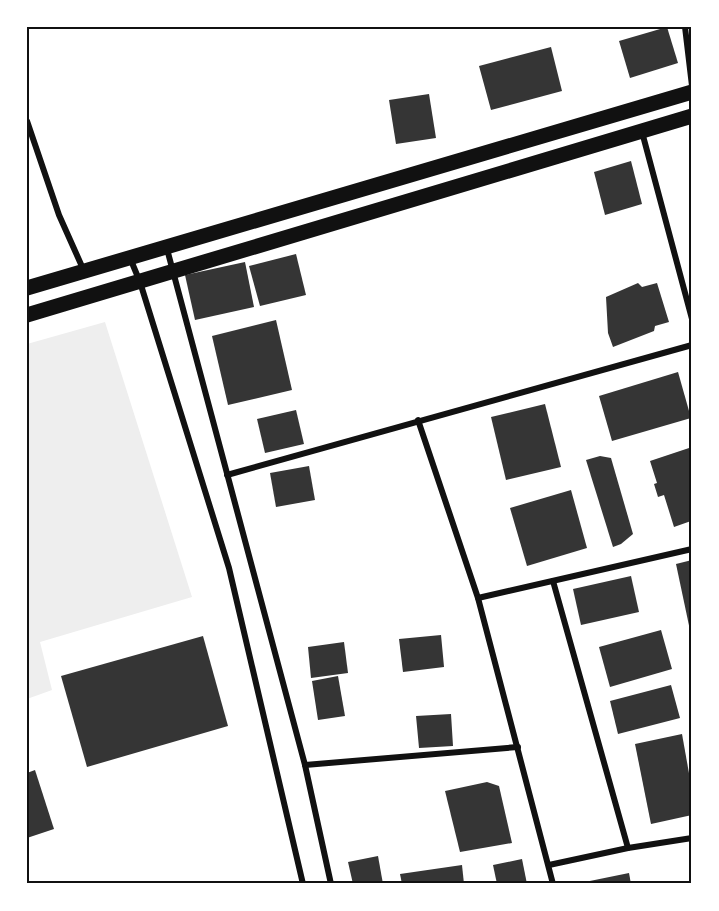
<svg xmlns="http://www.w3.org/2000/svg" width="719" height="911" font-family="'IBM Plex Serif',serif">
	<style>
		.green { fill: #eee }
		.building { fill: #353535 }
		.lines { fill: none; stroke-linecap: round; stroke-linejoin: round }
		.minor { stroke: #111; stroke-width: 6 }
		.primary { stroke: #111; stroke-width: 15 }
		.neatline { fill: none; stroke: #111; stroke-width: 2 }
	</style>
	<rect width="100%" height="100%" fill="#fff"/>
	<path class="green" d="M105,322L192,597L40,642L52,690L27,699V344Z"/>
	<g class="building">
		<path d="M667,27L678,63L630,78L619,41Z"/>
		<path d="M551,47L562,91L491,110L479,66Z"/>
		<path d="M429,94L436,138L396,144L389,100Z"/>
		<path d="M631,161L642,204L605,215L594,172Z"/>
		<path d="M296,254L306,295L260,306L249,266Z"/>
		<path d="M245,262L254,307L195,320L185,275Z"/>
		<path d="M638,283L642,287L657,283L669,322L655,326L654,331L613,347L608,333L606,297Z"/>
		<path d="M276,320L292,390L228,405L212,336Z"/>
		<path d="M678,372L691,418L612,441L599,396Z"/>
		<path d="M545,404L561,467L506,480L491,417Z"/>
		<path d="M296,410L304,444L265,453L257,419Z"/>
		<path d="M692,447L691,521L674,527L664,495L658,497L654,484L657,483L650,461Z"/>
		<path d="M600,456L611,458L633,534L621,544L613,547L586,460Z"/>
		<path d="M309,466L315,500L276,507L270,473Z"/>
		<path d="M571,490L587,548L527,566L510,508Z"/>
		<path d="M692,560V635H691L676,564Z"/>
		<path d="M631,576L639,612L581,625L573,589Z"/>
		<path d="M661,630L672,669L610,687L599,647Z"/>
		<path d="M441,635L444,667L403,672L399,639Z"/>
		<path d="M203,636L228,726L87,767L61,676Z"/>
		<path d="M344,642L348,673L311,678L308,647Z"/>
		<path d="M338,676L345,716L318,720L312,681Z"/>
		<path d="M671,685L680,718L618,734L610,701Z"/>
		<path d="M451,714L453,746L419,748L416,716Z"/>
		<path d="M682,734L692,790V815L651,824L635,744Z"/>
		<path d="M35,770L54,829L27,838V773Z"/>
		<path d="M487,782L499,786L512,843L460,852L445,791Z"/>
		<path d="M378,856L383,884H353L348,862Z"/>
		<path d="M522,859L527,884H497L493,865Z"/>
		<path d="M462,865L464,884H402L400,874Z"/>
		<path d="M629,873L631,884H581L580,883Z"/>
	</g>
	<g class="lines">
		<g class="minor">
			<path d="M685,27L692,86"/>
			<path d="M27,121L59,215L84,271"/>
			<path d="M642,132L692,319"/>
			<path d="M167,249L305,765L331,884"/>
			<path d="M130,258L140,282L229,568L303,884"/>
			<path d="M418,420L478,598L553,884"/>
			<path d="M227,475L692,345"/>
			<path d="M553,581L628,848"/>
			<path d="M478,598L692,549"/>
			<path d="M305,765L518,747"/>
			<path d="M549,865L628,848L692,838"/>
		</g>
		<g class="primary">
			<path d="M27,288L692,92"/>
			<path d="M27,315L692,116"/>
		</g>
	</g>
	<rect width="719" height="911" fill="none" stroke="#ffffff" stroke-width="57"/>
	<rect x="28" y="28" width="662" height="854" class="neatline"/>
</svg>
